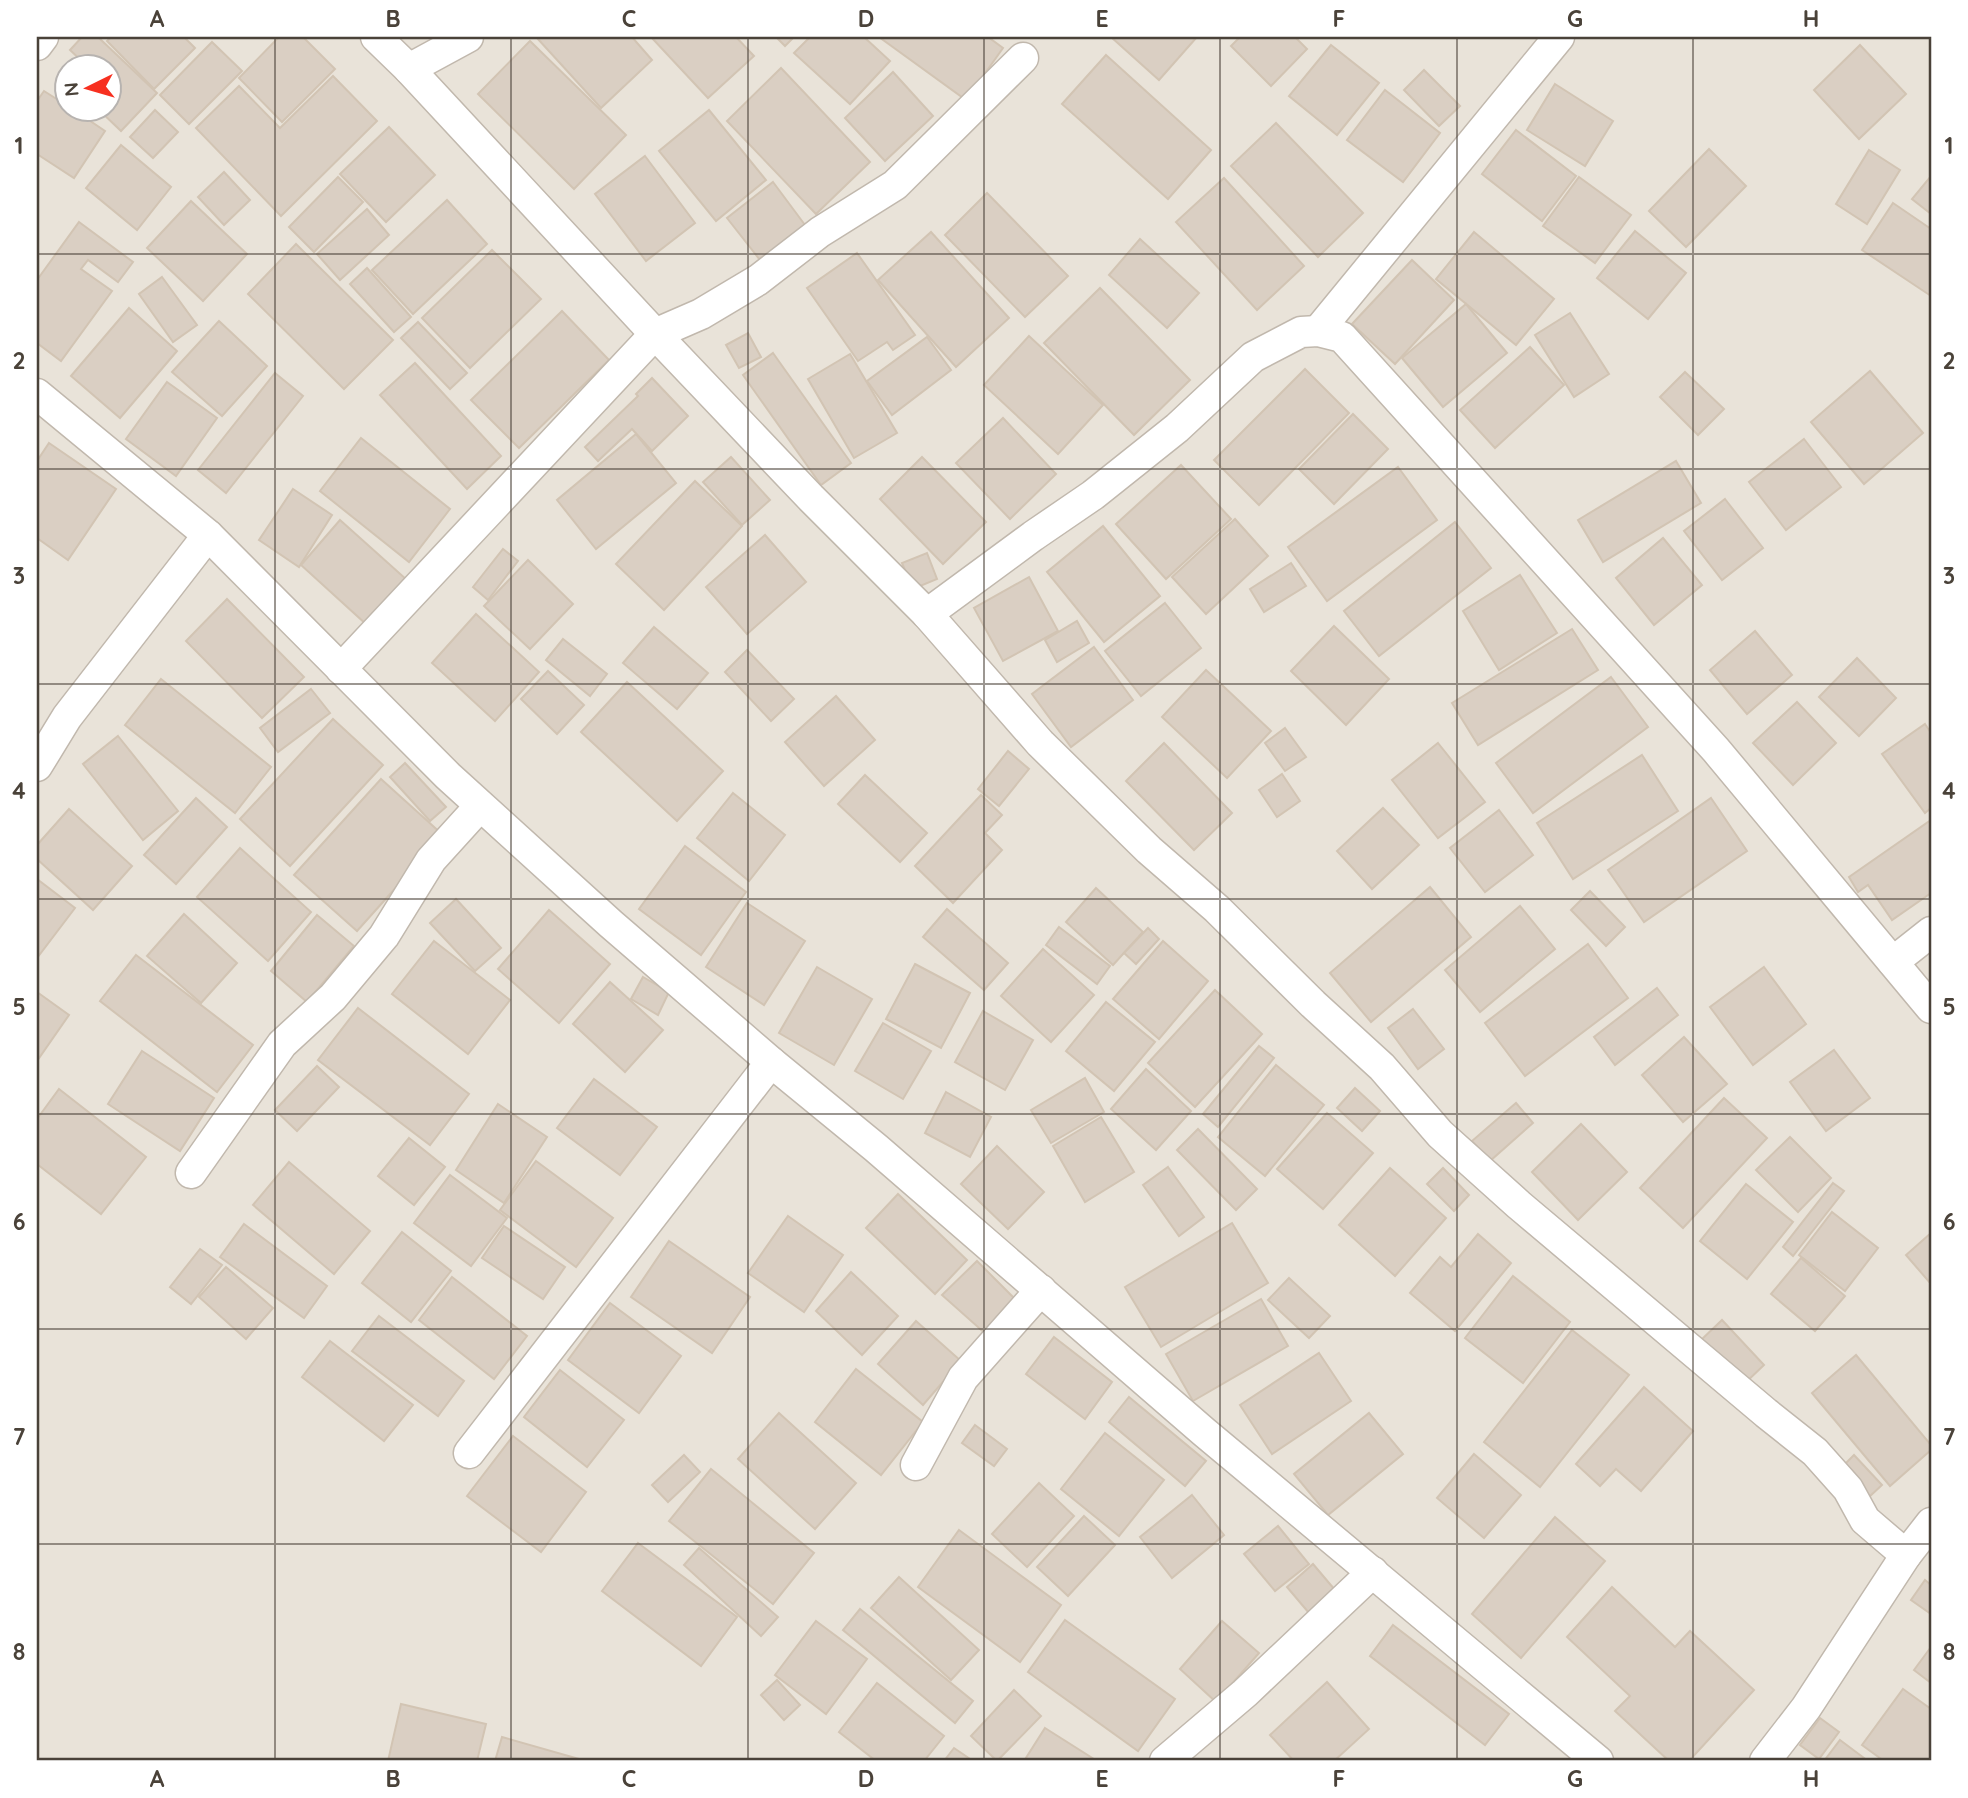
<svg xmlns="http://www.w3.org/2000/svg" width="1968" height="1798" font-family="Quicksand,sans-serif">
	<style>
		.residential { fill: #e9e3d9; fill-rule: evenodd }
		.building { fill: #dacfc3; stroke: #d2c4b3; stroke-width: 2 }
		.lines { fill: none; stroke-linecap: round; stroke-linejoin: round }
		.minor-casing { stroke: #c1b8ad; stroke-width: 33 }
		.minor { stroke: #fff; stroke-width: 30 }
		.grid { fill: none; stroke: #4a4239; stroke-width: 2; stroke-opacity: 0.55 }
		.neatline { fill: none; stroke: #4a4239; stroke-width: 2.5 }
		.grid-label { font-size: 23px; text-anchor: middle; font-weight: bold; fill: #4a4239 }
	</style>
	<rect width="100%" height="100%" fill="#f5f1eb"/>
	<path class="residential" d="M37,37H1931V1761H37ZM66,66H108V108H66Z"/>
	<g class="building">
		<path d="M82,37H98L157,93L121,131L97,108H108V66H87L70,50Z"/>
		<path d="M111,37H184L195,48L154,89L107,41Z"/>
		<path d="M279,37H303L335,69L282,122L239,78Z"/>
		<path d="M539,37H632L652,60L601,108L537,38Z"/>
		<path d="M651,37H736L754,56L708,98Z"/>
		<path d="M776,37H794L785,46Z"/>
		<path d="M810,37H864L890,61L850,104L794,53Z"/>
		<path d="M879,37H988L1003,48L966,100Z"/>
		<path d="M1111,37H1197L1159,80Z"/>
		<path d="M1240,37H1295L1307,49L1271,86L1231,46Z"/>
		<path d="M530,41L626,135L574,189L478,94Z"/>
		<path d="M212,42L242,71L189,124L160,95Z"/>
		<path d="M1331,45L1379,83L1337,135L1289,96Z"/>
		<path d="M1860,45L1906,94L1859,139L1814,90Z"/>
		<path d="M1106,55L1211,150L1168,199L1062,104Z"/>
		<path d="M781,68L870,162L816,214L727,121Z"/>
		<path d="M1424,70L1460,106L1439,126L1404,90Z"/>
		<path d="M893,72L933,116L885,161L845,118Z"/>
		<path d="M333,76L377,121L281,216L196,128L239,86L280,128Z"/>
		<path d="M1555,84L1613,121L1585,166L1527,130Z"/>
		<path d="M1385,90L1440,133L1403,182L1347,140Z"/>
		<path d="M44,91L66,105V108H71L105,131L74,178L37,154V101Z"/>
		<path d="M155,110L178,132L153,158L130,137Z"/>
		<path d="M709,110L766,180L716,221L659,151Z"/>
		<path d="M1276,123L1363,213L1318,257L1231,166Z"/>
		<path d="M389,127L435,175L386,222L340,174Z"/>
		<path d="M1516,130L1576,176L1542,221L1482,174Z"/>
		<path d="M121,145L171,187L137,230L86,188Z"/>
		<path d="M1709,149L1746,186L1686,247L1649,211Z"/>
		<path d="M1869,150L1900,170L1867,224L1836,204Z"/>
		<path d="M645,156L695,223L646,261L595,194Z"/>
		<path d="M224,172L250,200L224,225L198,197Z"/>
		<path d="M1931,176V214L1912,199Z"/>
		<path d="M338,177L363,202L314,252L289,227Z"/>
		<path d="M1579,177L1631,215L1595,263L1543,226Z"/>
		<path d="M1224,178L1304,266L1257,310L1176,222Z"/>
		<path d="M773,182L805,225L760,260L727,218Z"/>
		<path d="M987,193L1068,276L1025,317L945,235Z"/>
		<path d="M447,200L487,244L413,314L372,270Z"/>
		<path d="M191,201L247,254L203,301L147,248Z"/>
		<path d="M1893,203L1931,229V296L1862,250Z"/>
		<path d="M367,209L389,235L340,280L317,254Z"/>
		<path d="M79,222L133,262L118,282L88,260L81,269L112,291L61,361L37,343V280Z"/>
		<path d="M1635,231L1686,273L1648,319L1597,278Z"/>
		<path d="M931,232L1009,318L956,367L878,280Z"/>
		<path d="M1474,232L1554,299L1516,345L1436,279Z"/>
		<path d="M1140,239L1199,293L1167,328L1109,275Z"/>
		<path d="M296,244L393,340L344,389L248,294Z"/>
		<path d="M492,250L541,299L470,368L422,318Z"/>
		<path d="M857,253L915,335L893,350L887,342L858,361L807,288Z"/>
		<path d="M1412,260L1454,300L1395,364L1352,324Z"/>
		<path d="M367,268L411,317L394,332L350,284Z"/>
		<path d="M162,277L197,325L173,342L139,294Z"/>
		<path d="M1100,288L1190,380L1134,435L1044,343Z"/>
		<path d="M1466,304L1507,353L1443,407L1402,358Z"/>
		<path d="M129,308L177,351L120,418L71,376Z"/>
		<path d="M562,311L609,360L519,448L471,400Z"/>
		<path d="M1570,313L1609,374L1574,397L1535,335Z"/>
		<path d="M219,321L267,366L222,416L172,372Z"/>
		<path d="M418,322L467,373L450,389L401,338Z"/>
		<path d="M748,333L761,357L739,368L726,345Z"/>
		<path d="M1029,336L1103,405L1058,454L984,385Z"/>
		<path d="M927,337L951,370L892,415L867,381Z"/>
		<path d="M1530,347L1564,385L1495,448L1460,410Z"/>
		<path d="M773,353L851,463L821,485L743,375Z"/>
		<path d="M850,354L897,433L854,458L808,379Z"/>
		<path d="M415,363L501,456L467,489L380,395Z"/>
		<path d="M1305,369L1349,413L1259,505L1214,460Z"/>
		<path d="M1870,371L1923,433L1864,484L1811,422Z"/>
		<path d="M1685,372L1724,409L1698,435L1660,397Z"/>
		<path d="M275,373L303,396L226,493L198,470Z"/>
		<path d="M652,378L688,416L652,451L632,429L598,461L585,447L638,396L636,394Z"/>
		<path d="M167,382L217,418L176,476L126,439Z"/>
		<path d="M1353,414L1388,449L1334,504L1299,469Z"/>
		<path d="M1003,418L1056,474L1010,519L956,463Z"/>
		<path d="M636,434L676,483L596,549L557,500Z"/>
		<path d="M361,438L450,509L409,562L320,491Z"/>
		<path d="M1804,439L1841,487L1786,530L1749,482Z"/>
		<path d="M49,443L116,489L68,560L37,538V461Z"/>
		<path d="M731,457L770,500L742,525L703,482Z"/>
		<path d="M922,457L986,522L943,564L880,499Z"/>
		<path d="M1676,461L1701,503L1603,562L1578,520Z"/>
		<path d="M1181,465L1231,519L1166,579L1116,524Z"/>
		<path d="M1398,467L1437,520L1327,601L1288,547Z"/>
		<path d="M695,481L742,526L664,610L616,564Z"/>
		<path d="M293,489L332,515L299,567L259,540Z"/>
		<path d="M1725,499L1763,548L1722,580L1684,531Z"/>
		<path d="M1235,519L1268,556L1206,614L1172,577Z"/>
		<path d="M340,520L407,580L367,625L301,565Z"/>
		<path d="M1455,522L1491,568L1379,656L1344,611Z"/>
		<path d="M1103,526L1160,596L1104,642L1047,572Z"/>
		<path d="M765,535L806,582L747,634L706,587Z"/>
		<path d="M1663,538L1702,585L1654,625L1616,578Z"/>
		<path d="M503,549L518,561L488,600L473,587Z"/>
		<path d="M927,553L937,579L913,589L902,563Z"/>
		<path d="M528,560L573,604L530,649L484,606Z"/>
		<path d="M1291,563L1306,586L1264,612L1250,589Z"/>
		<path d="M1520,575L1557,633L1499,670L1463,611Z"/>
		<path d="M1029,577L1058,631L1003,661L974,608Z"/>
		<path d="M227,599L304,677L262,718L186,641Z"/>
		<path d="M1165,603L1201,648L1141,696L1105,651Z"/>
		<path d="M476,614L539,672L495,721L432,663Z"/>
		<path d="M1077,621L1089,643L1057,662L1045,640Z"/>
		<path d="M1334,626L1389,679L1346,725L1291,671Z"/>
		<path d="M654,627L708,673L677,709L623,663Z"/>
		<path d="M1572,629L1598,670L1478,745L1452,703Z"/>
		<path d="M1755,631L1792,675L1747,714L1710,670Z"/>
		<path d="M563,639L607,674L590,696L546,660Z"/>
		<path d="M1094,647L1133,700L1071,747L1032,694Z"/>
		<path d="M747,650L794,699L771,721L725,672Z"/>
		<path d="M1857,658L1896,698L1859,736L1819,697Z"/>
		<path d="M1206,670L1271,731L1227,778L1162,717Z"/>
		<path d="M548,671L584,705L557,734L521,699Z"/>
		<path d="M1611,677L1648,727L1533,813L1496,763Z"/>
		<path d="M161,679L271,767L235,813L125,725Z"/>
		<path d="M627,682L723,771L677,821L581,732Z"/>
		<path d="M311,689L330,713L278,752L260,728Z"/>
		<path d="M836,696L875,740L824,786L785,742Z"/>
		<path d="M1797,702L1836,743L1793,785L1753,743Z"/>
		<path d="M333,719L383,765L290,866L240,819Z"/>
		<path d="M1925,724L1931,733V808L1925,813L1882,754Z"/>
		<path d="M1285,728L1306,757L1285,771L1265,743Z"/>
		<path d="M118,736L178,811L143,840L83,764Z"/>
		<path d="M1164,743L1232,813L1194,850L1126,781Z"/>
		<path d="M1438,743L1485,802L1438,838L1392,780Z"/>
		<path d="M1008,751L1029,769L999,806L978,789Z"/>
		<path d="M1642,755L1678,811L1573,879L1537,823Z"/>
		<path d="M405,763L446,807L430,821L390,777Z"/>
		<path d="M1282,774L1300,801L1277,817L1259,790Z"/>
		<path d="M865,775L927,833L900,862L838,804Z"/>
		<path d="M381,779L443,835L357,931L294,875Z"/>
		<path d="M733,793L785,835L749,881L697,838Z"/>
		<path d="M981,795L1002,815L985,833L1002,850L953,903L915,866Z"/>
		<path d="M196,798L227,827L176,884L144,855Z"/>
		<path d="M1711,798L1747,851L1644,922L1608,870Z"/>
		<path d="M1383,808L1419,845L1372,889L1337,851Z"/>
		<path d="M69,809L132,866L93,910L37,859V845Z"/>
		<path d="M1499,810L1533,855L1485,892L1450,848Z"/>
		<path d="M1931,820V893L1892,920L1868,885L1858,892L1849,877Z"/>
		<path d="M685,846L746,892L701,955L639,909Z"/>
		<path d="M240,848L311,912L268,961L197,897Z"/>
		<path d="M37,879L75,908L37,958Z"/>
		<path d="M1430,887L1471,937L1371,1022L1330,973Z"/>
		<path d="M1096,888L1143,932L1113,965L1066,922Z"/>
		<path d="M1590,891L1625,927L1606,946L1571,910Z"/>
		<path d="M456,899L501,948L475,971L430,923Z"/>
		<path d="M747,903L805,941L764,1005L706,967Z"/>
		<path d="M1520,906L1555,949L1480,1012L1445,970Z"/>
		<path d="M947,909L1008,963L984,990L923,937Z"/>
		<path d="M549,910L610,964L559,1023L498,969Z"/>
		<path d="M184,914L237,963L201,1003L147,956Z"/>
		<path d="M317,915L354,946L307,1002L271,971Z"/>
		<path d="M1059,927L1110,966L1097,984L1046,945Z"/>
		<path d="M1148,928L1159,939L1136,964L1124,953Z"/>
		<path d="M434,941L510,1000L468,1054L392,994Z"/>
		<path d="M1163,941L1208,981L1159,1039L1113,999Z"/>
		<path d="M1588,944L1628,998L1525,1076L1485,1023Z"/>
		<path d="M1043,949L1094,995L1051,1042L1001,996Z"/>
		<path d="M136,955L253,1045L217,1092L100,1001Z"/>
		<path d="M915,964L970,993L941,1048L886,1019Z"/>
		<path d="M817,967L872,999L834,1065L779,1033Z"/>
		<path d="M1764,967L1806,1024L1753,1065L1710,1007Z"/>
		<path d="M643,977L669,992L658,1015L631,999Z"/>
		<path d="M610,982L663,1030L625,1072L573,1024Z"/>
		<path d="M1657,988L1678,1015L1615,1065L1594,1037Z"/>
		<path d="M1215,990L1262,1034L1195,1107L1148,1063Z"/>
		<path d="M37,992L69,1015L37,1061Z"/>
		<path d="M1106,1002L1155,1042L1114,1091L1066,1051Z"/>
		<path d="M358,1008L469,1094L430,1145L318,1060Z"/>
		<path d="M1413,1009L1444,1049L1418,1069L1388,1028Z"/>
		<path d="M983,1011L1033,1040L1005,1090L955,1062Z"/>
		<path d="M883,1023L931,1051L903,1099L855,1071Z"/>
		<path d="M1684,1037L1727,1084L1683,1122L1642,1075Z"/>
		<path d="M1259,1046L1274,1058L1218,1127L1203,1114Z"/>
		<path d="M1834,1050L1870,1098L1826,1131L1790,1082Z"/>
		<path d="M142,1051L214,1098L180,1151L108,1104Z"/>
		<path d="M1276,1065L1324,1105L1265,1176L1218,1137Z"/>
		<path d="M317,1066L339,1087L297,1131L275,1110Z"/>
		<path d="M1146,1069L1191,1111L1156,1150L1111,1109Z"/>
		<path d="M1085,1078L1104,1112L1051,1143L1031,1110Z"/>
		<path d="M594,1079L657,1127L620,1175L557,1128Z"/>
		<path d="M1355,1088L1380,1111L1362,1131L1337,1108Z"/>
		<path d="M59,1089L146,1157L101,1214L37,1164V1119Z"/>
		<path d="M946,1092L991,1117L970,1157L925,1133Z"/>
		<path d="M1724,1098L1767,1138L1683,1228L1640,1188Z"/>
		<path d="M1516,1103L1533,1123L1490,1161L1472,1141Z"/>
		<path d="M498,1104L547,1137L504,1203L456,1170Z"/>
		<path d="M1327,1113L1373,1153L1323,1209L1277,1169Z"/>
		<path d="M1101,1117L1134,1172L1085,1202L1053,1146Z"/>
		<path d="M1581,1124L1627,1172L1578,1220L1532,1172Z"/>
		<path d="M1198,1129L1257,1189L1236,1210L1177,1150Z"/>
		<path d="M1790,1137L1831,1178L1798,1212L1756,1170Z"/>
		<path d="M409,1138L445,1167L414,1205L378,1176Z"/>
		<path d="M997,1146L1044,1192L1008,1229L961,1184Z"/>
		<path d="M536,1161L613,1218L576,1267L500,1210Z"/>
		<path d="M289,1162L370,1231L334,1274L253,1205Z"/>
		<path d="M1168,1167L1204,1217L1179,1236L1143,1185Z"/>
		<path d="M1390,1168L1446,1218L1395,1276L1339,1225Z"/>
		<path d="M1443,1168L1469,1195L1454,1211L1427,1184Z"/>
		<path d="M450,1175L507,1218L471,1266L414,1223Z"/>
		<path d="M1833,1183L1844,1191L1793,1256L1783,1247Z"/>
		<path d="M1746,1184L1793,1222L1747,1279L1700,1241Z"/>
		<path d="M898,1194L967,1260L935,1294L866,1228Z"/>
		<path d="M1832,1212L1878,1248L1845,1291L1799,1255Z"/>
		<path d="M788,1216L843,1255L804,1312L748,1273Z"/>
		<path d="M1232,1223L1268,1283L1161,1347L1125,1287Z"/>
		<path d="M244,1224L327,1286L304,1318L220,1257Z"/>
		<path d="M504,1226L565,1267L543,1299L482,1258Z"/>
		<path d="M402,1232L451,1271L411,1322L362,1283Z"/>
		<path d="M1931,1233V1284L1906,1255Z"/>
		<path d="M1478,1234L1511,1263L1455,1331L1410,1293L1440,1257L1451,1267Z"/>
		<path d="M669,1241L750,1297L712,1353L631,1297Z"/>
		<path d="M200,1249L222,1265L191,1304L170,1287Z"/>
		<path d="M1801,1258L1845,1296L1815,1331L1771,1294Z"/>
		<path d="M977,1261L1022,1306L988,1336L942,1295Z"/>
		<path d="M226,1267L273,1308L246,1339L199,1297Z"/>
		<path d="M851,1272L898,1316L862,1355L816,1311Z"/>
		<path d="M1513,1276L1570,1322L1523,1383L1465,1338Z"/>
		<path d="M452,1277L527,1336L494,1379L419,1320Z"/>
		<path d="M1289,1278L1330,1316L1309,1338L1268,1300Z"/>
		<path d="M1261,1299L1288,1346L1193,1401L1166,1354Z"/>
		<path d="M610,1303L681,1356L639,1413L568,1360Z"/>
		<path d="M379,1316L464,1381L438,1416L352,1351Z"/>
		<path d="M1722,1320L1764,1365L1743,1385L1701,1340Z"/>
		<path d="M916,1321L961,1361L923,1405L878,1364Z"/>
		<path d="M1572,1330L1629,1375L1540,1487L1484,1442Z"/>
		<path d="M1054,1337L1112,1382L1085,1419L1026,1374Z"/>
		<path d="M330,1341L413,1405L384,1441L302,1377Z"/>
		<path d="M1319,1353L1351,1401L1272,1454L1240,1405Z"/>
		<path d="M1856,1355L1931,1445V1450L1890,1486L1812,1393Z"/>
		<path d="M856,1369L923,1422L881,1475L815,1422Z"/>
		<path d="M560,1370L624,1420L587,1467L524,1417Z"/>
		<path d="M1644,1387L1693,1431L1641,1491L1616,1469L1600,1486L1576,1464Z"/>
		<path d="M1129,1397L1206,1461L1185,1486L1109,1422Z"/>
		<path d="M779,1413L856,1483L815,1529L738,1459Z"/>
		<path d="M1369,1413L1403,1454L1328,1515L1294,1474Z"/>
		<path d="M975,1425L1007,1449L994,1466L962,1443Z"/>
		<path d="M1105,1433L1164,1480L1119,1536L1061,1489Z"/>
		<path d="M513,1436L586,1492L541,1552L467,1496Z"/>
		<path d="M1474,1454L1521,1495L1484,1538L1437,1498Z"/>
		<path d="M684,1455L700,1472L668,1502L652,1485Z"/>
		<path d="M1854,1455L1882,1485L1869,1497L1841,1468Z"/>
		<path d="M711,1469L814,1553L773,1604L669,1521Z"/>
		<path d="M1039,1483L1074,1516L1027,1567L992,1534Z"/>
		<path d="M1192,1495L1224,1535L1172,1578L1140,1537Z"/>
		<path d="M1084,1516L1115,1545L1068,1596L1037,1567Z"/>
		<path d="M1555,1517L1605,1561L1521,1658L1472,1614Z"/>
		<path d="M1278,1526L1309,1564L1275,1591L1244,1554Z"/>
		<path d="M959,1530L1061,1605L1020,1662L918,1587Z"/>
		<path d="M638,1543L737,1617L701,1666L602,1591Z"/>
		<path d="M699,1548L778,1617L761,1636L684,1565Z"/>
		<path d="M1313,1564L1335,1590L1309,1613L1287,1587Z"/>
		<path d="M899,1577L979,1650L951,1680L871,1608Z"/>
		<path d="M1925,1580L1931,1585V1614L1911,1600Z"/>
		<path d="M1612,1587L1675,1647L1690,1631L1754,1690L1689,1761H1669L1615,1711L1630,1696L1567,1637Z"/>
		<path d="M860,1609L973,1701L955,1723L843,1630Z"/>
		<path d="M1065,1620L1175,1699L1138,1751L1028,1672Z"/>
		<path d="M816,1621L867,1659L826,1714L775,1675Z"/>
		<path d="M1222,1621L1259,1653L1216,1702L1180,1669Z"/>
		<path d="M1393,1625L1509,1714L1485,1745L1370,1656Z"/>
		<path d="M1931,1647V1683L1914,1670Z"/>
		<path d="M777,1680L800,1705L784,1720L761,1695Z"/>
		<path d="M1327,1682L1369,1729L1334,1761H1294L1270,1735Z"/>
		<path d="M877,1683L944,1736L924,1761H876L839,1732Z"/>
		<path d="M1903,1689L1931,1709V1761H1884L1862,1745Z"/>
		<path d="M1014,1690L1041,1716L997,1761L971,1736Z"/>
		<path d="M401,1704L486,1724L477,1761H388Z"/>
		<path d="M1820,1718L1839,1732L1819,1759L1800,1745Z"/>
		<path d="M1045,1728L1097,1761H1024Z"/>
		<path d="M502,1737L586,1761H495Z"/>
		<path d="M1840,1740L1868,1761H1824Z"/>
		<path d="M954,1748L973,1761H944Z"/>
	</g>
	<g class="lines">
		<defs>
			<g id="minor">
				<path d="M376,37L409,69L655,334L811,498L927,614L1040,743L1149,850L1217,909L1313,1004L1382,1067L1440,1134L1519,1205L1766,1413L1815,1452L1848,1489L1865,1520L1906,1555"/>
				<path d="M37,45L43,37"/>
				<path d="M409,69L468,37"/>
				<path d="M1318,331L1559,37"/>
				<path d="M37,394L208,535L448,776L611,924L771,1062L876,1148L1204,1432L1598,1761"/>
				<path d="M927,614L1033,536L1093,495L1177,428L1253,357L1301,332L1318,331L1342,337L1716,750L1931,1008"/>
				<path d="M341,669L655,334L701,314L758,280L820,232L895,185L1023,58"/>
				<path d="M37,766L67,717L208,535"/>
				<path d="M1893,962L1931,932"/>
				<path d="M191,1173L282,1044L333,997L384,936L431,860L480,806"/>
				<path d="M469,1453L771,1062"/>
				<path d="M916,1465L963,1378L1041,1290"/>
				<path d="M1165,1761L1245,1693L1373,1572"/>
				<path d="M1765,1761L1806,1708L1906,1555L1931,1523"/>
			</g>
		</defs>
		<use href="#minor" class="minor-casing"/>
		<use href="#minor" class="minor"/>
	</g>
	<path class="grid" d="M275,37V1761M511,37V1761M748,37V1761M984,37V1761M1220,37V1761M1457,37V1761M1693,37V1761M37,254H1931M37,469H1931M37,684H1931M37,899H1931M37,1114H1931M37,1329H1931M37,1544H1931"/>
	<rect width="1968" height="1798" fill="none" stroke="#ffffff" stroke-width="77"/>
	<g transform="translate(88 88) rotate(265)"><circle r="33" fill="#ffffff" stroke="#b7b3b0" stroke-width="2"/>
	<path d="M0-5L12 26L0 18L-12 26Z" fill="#f73020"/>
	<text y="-10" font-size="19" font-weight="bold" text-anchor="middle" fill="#4a4239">N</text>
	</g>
	<rect x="38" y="38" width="1892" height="1721" class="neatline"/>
	<g class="grid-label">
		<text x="157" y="27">A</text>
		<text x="393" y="27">B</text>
		<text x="629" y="27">C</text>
		<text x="866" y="27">D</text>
		<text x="1102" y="27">E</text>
		<text x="1339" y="27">F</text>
		<text x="1575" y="27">G</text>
		<text x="1811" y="27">H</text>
		<text x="19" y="154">1</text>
		<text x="1949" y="154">1</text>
		<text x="19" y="369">2</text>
		<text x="1949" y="369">2</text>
		<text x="19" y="584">3</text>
		<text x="1949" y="584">3</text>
		<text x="19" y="799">4</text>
		<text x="1949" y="799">4</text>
		<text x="19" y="1015">5</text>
		<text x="1949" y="1015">5</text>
		<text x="19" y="1230">6</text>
		<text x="1949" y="1230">6</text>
		<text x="19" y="1445">7</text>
		<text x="1949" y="1445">7</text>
		<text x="19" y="1660">8</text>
		<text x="1949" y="1660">8</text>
		<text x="157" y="1787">A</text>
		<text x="393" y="1787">B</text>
		<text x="629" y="1787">C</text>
		<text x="866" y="1787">D</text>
		<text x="1102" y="1787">E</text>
		<text x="1339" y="1787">F</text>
		<text x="1575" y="1787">G</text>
		<text x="1811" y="1787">H</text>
	</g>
</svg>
